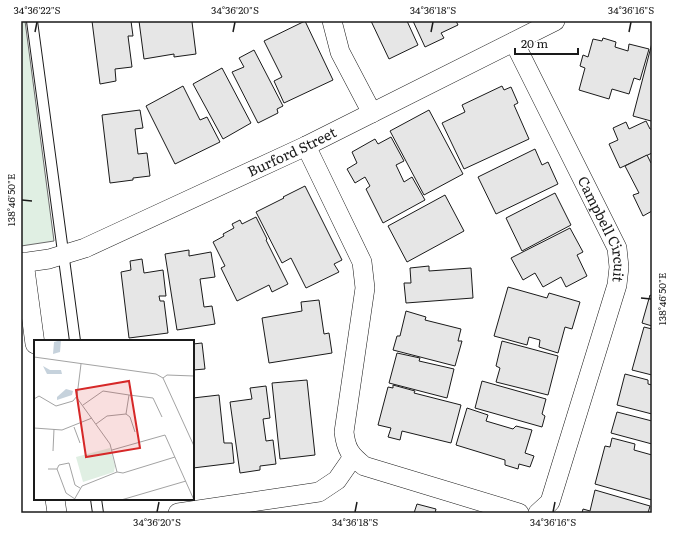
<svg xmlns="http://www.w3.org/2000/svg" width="673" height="534" font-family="Literata,serif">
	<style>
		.green { fill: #e0efe3; stroke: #6a6a6a }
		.building { fill: #e6e6e6; stroke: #1a1a1a }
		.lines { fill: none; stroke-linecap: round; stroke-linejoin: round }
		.service-casing { stroke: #1a1a1a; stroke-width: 12 }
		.minor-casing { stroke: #1a1a1a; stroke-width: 20 }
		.service { stroke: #fff; stroke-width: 10 }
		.minor { stroke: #fff; stroke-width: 19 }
		.ticks { fill: none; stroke: #1a1a1a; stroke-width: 1.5 }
		.labels { text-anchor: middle; stroke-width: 3; stroke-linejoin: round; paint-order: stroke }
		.street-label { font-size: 14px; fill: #1a1a1a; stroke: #fff }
		.inset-road { fill: none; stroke: #a3a3a3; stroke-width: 1 }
		.view { fill: #d62828; fill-opacity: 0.15; stroke: #d62828; stroke-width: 2 }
		.inset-edge { fill: none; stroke: #1a1a1a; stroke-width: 2 }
		.neatline { fill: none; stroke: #1a1a1a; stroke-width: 1.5 }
		.ticks-label { font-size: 10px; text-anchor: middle; fill: #1a1a1a }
	</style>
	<rect width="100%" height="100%" fill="#fff"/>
	<path class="green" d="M21,21H25L54,241L21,246Z"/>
	<g class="building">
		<path d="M92,21H131L133,36H128L132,67L115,69L116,81L100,84Z"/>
		<path d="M139,21H195L192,22L196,54L174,57V54L144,59Z"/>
		<path d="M305,21L333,80L284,103L274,81L282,77L264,41Z"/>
		<path d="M371,21H407L418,45L389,59Z"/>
		<path d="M413,21H456L458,25L441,33L444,38L425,47Z"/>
		<path d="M603,38L616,42L615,47L628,51L629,44L649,49L640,80L634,78L629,94L612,89L609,99L579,90L585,68L580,66L583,55L588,57L593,39L602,41Z"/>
		<path d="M652,43V119L651,121L633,116Z"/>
		<path d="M254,50L283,106L277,109L278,113L258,123L232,72L244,67L239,58Z"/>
		<path d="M222,68L251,123L223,139L193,84Z"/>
		<path d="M183,86L200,120L207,117L220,142L175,164L146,106Z"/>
		<path d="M502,86L504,90L511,87L518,103L514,105L529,139L464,169L442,123L465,112L462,105Z"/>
		<path d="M140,110L143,128L135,129L138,154L147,153L150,176L133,178V180L110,183L102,115Z"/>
		<path d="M429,110L463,174L424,195L390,131Z"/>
		<path d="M646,121L650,129H652V153L620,168L609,144L618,140L613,128L626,122L629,129Z"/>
		<path d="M391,137L404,161L396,165L404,182L412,177L425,200L383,223L366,189L370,186L365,177L355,183L347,169L357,163L352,152L375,139L378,144Z"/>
		<path d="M535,149L542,165L548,162L558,184L496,214L478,177Z"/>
		<path d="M647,155L651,163L652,162V211L643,216L633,195L639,193L625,166Z"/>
		<path d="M305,186L342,260L334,264L339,272L306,288L291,258L282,263L256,212L284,198L283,197Z"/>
		<path d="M555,193L571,225L522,251L506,218Z"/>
		<path d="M445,195L464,231L407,262L388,226Z"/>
		<path d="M256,217L267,239L266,240L288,284L272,292L269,285L237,301L221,268L225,266L213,242L224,236L223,234L234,228L232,224L240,220L242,224Z"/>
		<path d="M570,228L583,252L577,255L587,276L566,287L561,277L543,287L535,273L523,280L511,258Z"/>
		<path d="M189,250V256L211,252L215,277L200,279L204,307L212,306L215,324L177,330L165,254Z"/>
		<path d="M142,259L144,273L163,270L166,296H159L160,301H164L168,333L129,338L121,272L131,270L130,261Z"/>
		<path d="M429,266V271L471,268L473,298L406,303L404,283H411L410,268Z"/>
		<path d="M508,287L547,298L549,293L580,302L572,329L565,327L558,353L539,347L540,340L529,337L527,345L494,336Z"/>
		<path d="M650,295L652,296V326L642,323Z"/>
		<path d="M319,300L324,334L329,333L332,353L269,363L262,318L302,311L301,302Z"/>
		<path d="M406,311L426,317L425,320L461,329L458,341H462L455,366L393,350L397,336H400Z"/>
		<path d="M644,327L652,329V375L632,370Z"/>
		<path d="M502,341L558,356L548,395L496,382L500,368L496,366Z"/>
		<path d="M202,343L205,369L193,370V344Z"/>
		<path d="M397,353L420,358L419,361L454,369L447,398L389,383Z"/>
		<path d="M625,374L648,380V384L652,385V414L617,405Z"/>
		<path d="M307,380L315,455L280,459L272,383Z"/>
		<path d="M482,381L546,399L542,414L545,416L542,427L475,408Z"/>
		<path d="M393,385L415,391L414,393L461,405L451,443L402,431L400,440L388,437L391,428L378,425L388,387L393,388Z"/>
		<path d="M266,386L270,418L263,419L266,441L273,440L276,464L260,466V470L240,473L230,402L252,399L250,388Z"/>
		<path d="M219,395L224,443H232L234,463L193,468V398Z"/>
		<path d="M467,408L488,415L486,421L513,429L516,426L532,430L525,453L534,456L530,467L519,464L518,469L505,465V460L456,445Z"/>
		<path d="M617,412L652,421V444L611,433Z"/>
		<path d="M612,438L635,444L634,450L652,455V500L595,484L605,446L610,447Z"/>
		<path d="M595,490L650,506L648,513H582L583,509L590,511Z"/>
		<path d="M417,504L436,509L435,513H414Z"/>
	</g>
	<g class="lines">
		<defs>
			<g id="service">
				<path d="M32,21L75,341"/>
				<path d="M96,499L98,513"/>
			</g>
			<g id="minor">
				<path d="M332,21L340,52L372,113"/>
				<path id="s1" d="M514,42L617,248L619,267L617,285L550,502L538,513"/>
				<path d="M306,146L362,262L365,288L344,432C346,449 350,455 364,466L519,513"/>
				<path d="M24,262L35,344"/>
				<path id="s2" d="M21,263L49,259L85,248L306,146L555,21"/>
				<path d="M55,499L57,513"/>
				<path d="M178,513L319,492L337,480L353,457"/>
			</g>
		</defs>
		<use href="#service" class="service-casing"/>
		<use href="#minor" class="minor-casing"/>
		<use href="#service" class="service"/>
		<use href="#minor" class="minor"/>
	</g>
	<path class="ticks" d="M35,32L37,22M233,32L235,22M431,32L433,22M629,32L631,22M22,200L32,201M641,298L651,299M157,512L159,502M355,512L357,502M553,512L555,502"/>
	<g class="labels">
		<g class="street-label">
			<text dy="5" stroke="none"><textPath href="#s2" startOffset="294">Burford Street</textPath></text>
			<text dy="5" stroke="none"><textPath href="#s1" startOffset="208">Campbell Circuit</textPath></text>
		</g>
	</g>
	<g transform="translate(34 340)">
		<rect width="160" height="160" fill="#fff"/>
		<path d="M76,108L81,126L80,132L49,142L42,117Z" fill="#e0efe3"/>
		<path d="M27,0L26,12L19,14L20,2ZM9,26L16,30H27L28,34H13ZM32,49L39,51L38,55L23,60V57Z" fill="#c6d2dc"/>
		<path class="inset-road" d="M0,17L122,34L129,38M160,36L133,35L129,38L160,106M95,55L119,58L128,77M0,59L5,56L22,66L39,61L43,56L47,24M49,65L69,51L95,55L92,74L73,76L62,84M92,74L96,77L101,92M40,87L46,103M0,88L28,90L58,78M78,110L131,95L160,160M19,111L20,89M14,129H23L32,153L41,159M23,129L25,125L35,123L41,145L46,148M83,132L89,133L141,117M40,160L48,146L83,132L76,104L43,58M87,160L152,141"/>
		<path class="view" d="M95,41L106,108L52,117L42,50Z"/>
		<rect width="160" height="160" class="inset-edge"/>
	</g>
	<rect width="673" height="534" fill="none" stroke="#ffffff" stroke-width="44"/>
	<path d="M515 48v6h63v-6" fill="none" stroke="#1a1a1a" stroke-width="2"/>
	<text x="521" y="48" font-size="12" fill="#1a1a1a" stroke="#ffffff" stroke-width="3" paint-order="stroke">20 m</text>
	<rect x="22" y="22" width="629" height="490" class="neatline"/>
	<g class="ticks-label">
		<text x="37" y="14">34°36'22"S</text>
		<text x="235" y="14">34°36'20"S</text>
		<text x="433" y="14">34°36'18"S</text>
		<text x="631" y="14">34°36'16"S</text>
		<text transform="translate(11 200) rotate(-90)" y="4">138°46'50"E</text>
		<text transform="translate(662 299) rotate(-90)" y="4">138°46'50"E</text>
		<text x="157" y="526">34°36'20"S</text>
		<text x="355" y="526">34°36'18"S</text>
		<text x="553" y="526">34°36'16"S</text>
	</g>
</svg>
